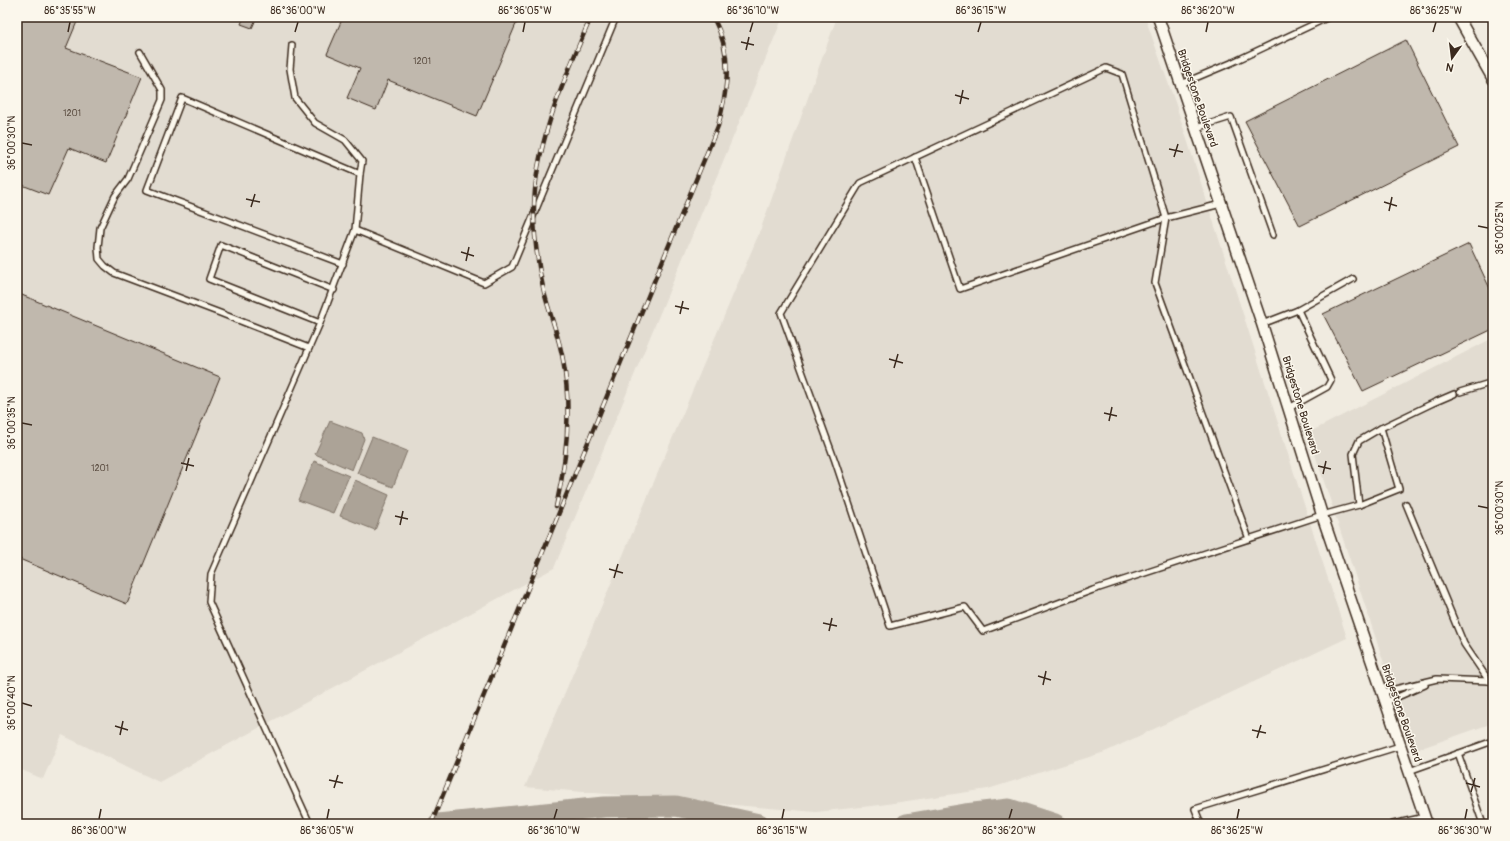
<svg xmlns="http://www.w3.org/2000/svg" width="1510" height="841" font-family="Pangolin,sans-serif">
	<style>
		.built { fill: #e2dcd1 }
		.water { fill: #aca397; stroke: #7f7367 }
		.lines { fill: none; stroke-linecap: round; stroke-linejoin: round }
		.river { stroke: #aca397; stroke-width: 21 }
		.building { fill: #c0b8ad; stroke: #3b2a1e }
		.lane-casing { stroke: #3b2a1e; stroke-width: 8 }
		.street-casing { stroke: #3b2a1e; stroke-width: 13 }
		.lane { stroke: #fbf7ec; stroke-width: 5 }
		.street { stroke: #fbf7ec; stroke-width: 10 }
		.rail-casing { stroke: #3b2a1e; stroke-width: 4.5 }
		.rail { stroke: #fbf7ec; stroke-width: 3; stroke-dasharray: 9; stroke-linecap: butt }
		.ticks { fill: none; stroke: #3b2a1e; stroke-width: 1.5 }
		.labels { text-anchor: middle; stroke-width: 3; stroke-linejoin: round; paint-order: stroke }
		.number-label { font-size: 9px; fill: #5c4e42 }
		.street-label { font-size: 11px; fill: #3b2a1e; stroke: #fbf7ec }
		.neatline { fill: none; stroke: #3b2a1e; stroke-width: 1.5 }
		.ticks-label { font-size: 10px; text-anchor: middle; fill: #3b2a1e }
	</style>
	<rect width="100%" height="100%" fill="#f0ebe0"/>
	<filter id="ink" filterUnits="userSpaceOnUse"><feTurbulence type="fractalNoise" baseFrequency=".025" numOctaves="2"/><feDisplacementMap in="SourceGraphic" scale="8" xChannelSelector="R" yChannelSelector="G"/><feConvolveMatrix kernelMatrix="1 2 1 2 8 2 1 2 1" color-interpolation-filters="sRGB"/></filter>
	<g filter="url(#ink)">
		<g class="built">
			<path d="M17,17H783L554,568L159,782L62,735L43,779L17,768Z"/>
			<path d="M837,17H1145L1176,105L1347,638L1105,752L988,789L880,805L816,812L525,787L760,231Z"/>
			<path d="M1493,338V723L1413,751L1308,433Z"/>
		</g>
		<g class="water">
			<path d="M330,421L362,433L364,439L352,470L315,454Z"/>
			<path d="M372,437L407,451L393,487L357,473Z"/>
			<path d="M314,461L349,476L333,513L298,500Z"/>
			<path d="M355,480L389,495L375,530L340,516Z"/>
		</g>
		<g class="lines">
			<g class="river">
				<path d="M438,824L604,807L676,806L759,824"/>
				<path d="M906,824L965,814L1009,809L1055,824"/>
			</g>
		</g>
		<g class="building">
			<path d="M17,17H79L66,48L142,77L106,163L69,148L48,195L17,183Z"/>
			<path d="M244,17H257L252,28L241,24Z"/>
			<path d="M343,17H519L477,116L388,80L376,110L347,98L360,68L327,54Z"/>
			<path d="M1406,40L1459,147L1300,226L1245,121Z"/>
			<path d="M1469,244L1493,295V329L1363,391L1323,314Z"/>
			<path d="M17,293L220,377L127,604L17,558Z"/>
		</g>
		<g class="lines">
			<defs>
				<g id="lane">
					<path d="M292,45L290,69L295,98L315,123L345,140L362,161L360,174"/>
					<path d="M140,52L162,90V100L128,179L115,196L100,228L98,247L99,259L105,266L114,273L220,313L309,348"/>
					<path d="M1181,84L1231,63L1329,17"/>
					<path d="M1196,128L1231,117L1273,235"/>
					<path d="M915,157L960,289L1166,218L1155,283L1249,539"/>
					<path d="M1221,204L1166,218L1122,74L1106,68L860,183L781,313L835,461L890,626L965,607L983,631L1093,590L1322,515L1359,505L1399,489L1381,428"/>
					<path d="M343,264L147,190L182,98L360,174L355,230"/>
					<path d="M334,290L221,245L209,279L320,323L355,230L484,283L512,267L616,17"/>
					<path d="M1262,324L1298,310L1353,279"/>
					<path d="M1460,392L1493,382"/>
					<path d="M1289,408L1327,387L1331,380L1298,310"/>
					<path d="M1406,504L1464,644L1489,681"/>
					<path d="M1359,505L1353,454L1359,441L1381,428L1433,403L1454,394"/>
					<path d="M1383,692L1437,679L1489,681L1493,680"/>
					<path d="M1386,702L1425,685"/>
					<path d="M1458,753L1483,824"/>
					<path d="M1409,771L1493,741"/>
					<path d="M310,824L209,602L211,574L320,323"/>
					<path d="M1201,824L1195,809L1400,746"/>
					<path d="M1393,824L1425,817"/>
				</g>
				<g id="street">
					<path d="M1158,17L1262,324L1323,518L1427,824"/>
					<path d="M1458,17L1493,79"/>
				</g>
			</defs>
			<use href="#lane" class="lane-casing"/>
			<use href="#street" class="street-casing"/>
			<use href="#lane" class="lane"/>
			<use href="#street" class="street"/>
			<defs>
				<g id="rail">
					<path d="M556,507C567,459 572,409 563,360C559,337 550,315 544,292C538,266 534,238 534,211C534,144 565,78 591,17"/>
					<path d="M431,824L718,126C728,88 733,54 713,17"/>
				</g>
			</defs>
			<use href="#rail" class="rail-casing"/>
			<use href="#rail" class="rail"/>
		</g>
	</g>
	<path class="ticks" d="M68,32L70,22M295,32L298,22M523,32L525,22M750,32L753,22M978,32L981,22M1206,32L1208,22M1433,32L1436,22M741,42L754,45M746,50L749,37M955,95L969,99M960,104L963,90M22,143L32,145M1169,149L1183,152M1174,157L1178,144M246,199L260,202M1384,202L1397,206M251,207L255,194M1389,211L1392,197M1478,226L1488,228M461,252L474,256M466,261L469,247M675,306L689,309M680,314L683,301M889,359L903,363M894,368L898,354M1104,413L1117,416M1109,421L1112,407M22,423L32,425M181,463L194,466M1318,466L1331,469M186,471L189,458M1323,474L1326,461M1478,506L1488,508M395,516L408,519M400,525L403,511M609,569L623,573M614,578L618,564M823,623L837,626M829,631L832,618M1038,676L1051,680M1043,685L1046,671M22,703L32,706M115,726L128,730M1252,730L1266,733M120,735L123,721M1257,738L1261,725M329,780L343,783M1466,783L1480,787M334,788L338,775M1471,792L1475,778M99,819L101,809M327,819L329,809M554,819L557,809M782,819L784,809M1009,819L1012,809M1237,819L1239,809M1465,819L1467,809"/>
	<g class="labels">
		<g class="number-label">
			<text x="422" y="64">1201</text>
			<text x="72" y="116">1201</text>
			<text x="100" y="471">1201</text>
		</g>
		<g class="street-label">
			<text transform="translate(1198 98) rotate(71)" y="4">Bridgestone Boulevard</text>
			<text transform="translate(1301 405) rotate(73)" y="4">Bridgestone Boulevard</text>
			<text transform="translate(1402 713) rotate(71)" y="4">Bridgestone Boulevard</text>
		</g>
	</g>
	<rect width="1510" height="841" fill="none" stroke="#fbf7ec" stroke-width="44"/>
	<g transform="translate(1452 58) rotate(194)" stroke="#fbf7ec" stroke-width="3" paint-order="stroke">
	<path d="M0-3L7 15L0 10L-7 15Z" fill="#3b2a1e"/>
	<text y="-6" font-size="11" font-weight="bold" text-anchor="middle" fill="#3b2a1e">N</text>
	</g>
	<rect x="22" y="22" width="1466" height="797" class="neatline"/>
	<g class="ticks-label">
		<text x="70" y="14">86°35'55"W</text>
		<text x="298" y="14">86°36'00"W</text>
		<text x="525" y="14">86°36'05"W</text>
		<text x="753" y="14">86°36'10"W</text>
		<text x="981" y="14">86°36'15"W</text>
		<text x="1208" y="14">86°36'20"W</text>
		<text x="1436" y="14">86°36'25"W</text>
		<text transform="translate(11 143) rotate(-90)" y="4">36°00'30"N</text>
		<text transform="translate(1499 228) rotate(-90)" y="4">36°00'25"N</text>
		<text transform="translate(11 423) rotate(-90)" y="4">36°00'35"N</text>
		<text transform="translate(1499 508) rotate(-90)" y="4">36°00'30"N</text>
		<text transform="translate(11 703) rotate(-90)" y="4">36°00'40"N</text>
		<text x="99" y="834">86°36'00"W</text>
		<text x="327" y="834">86°36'05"W</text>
		<text x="554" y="834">86°36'10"W</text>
		<text x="782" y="834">86°36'15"W</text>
		<text x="1009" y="834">86°36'20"W</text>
		<text x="1237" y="834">86°36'25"W</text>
		<text x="1465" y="834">86°36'30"W</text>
	</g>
</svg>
